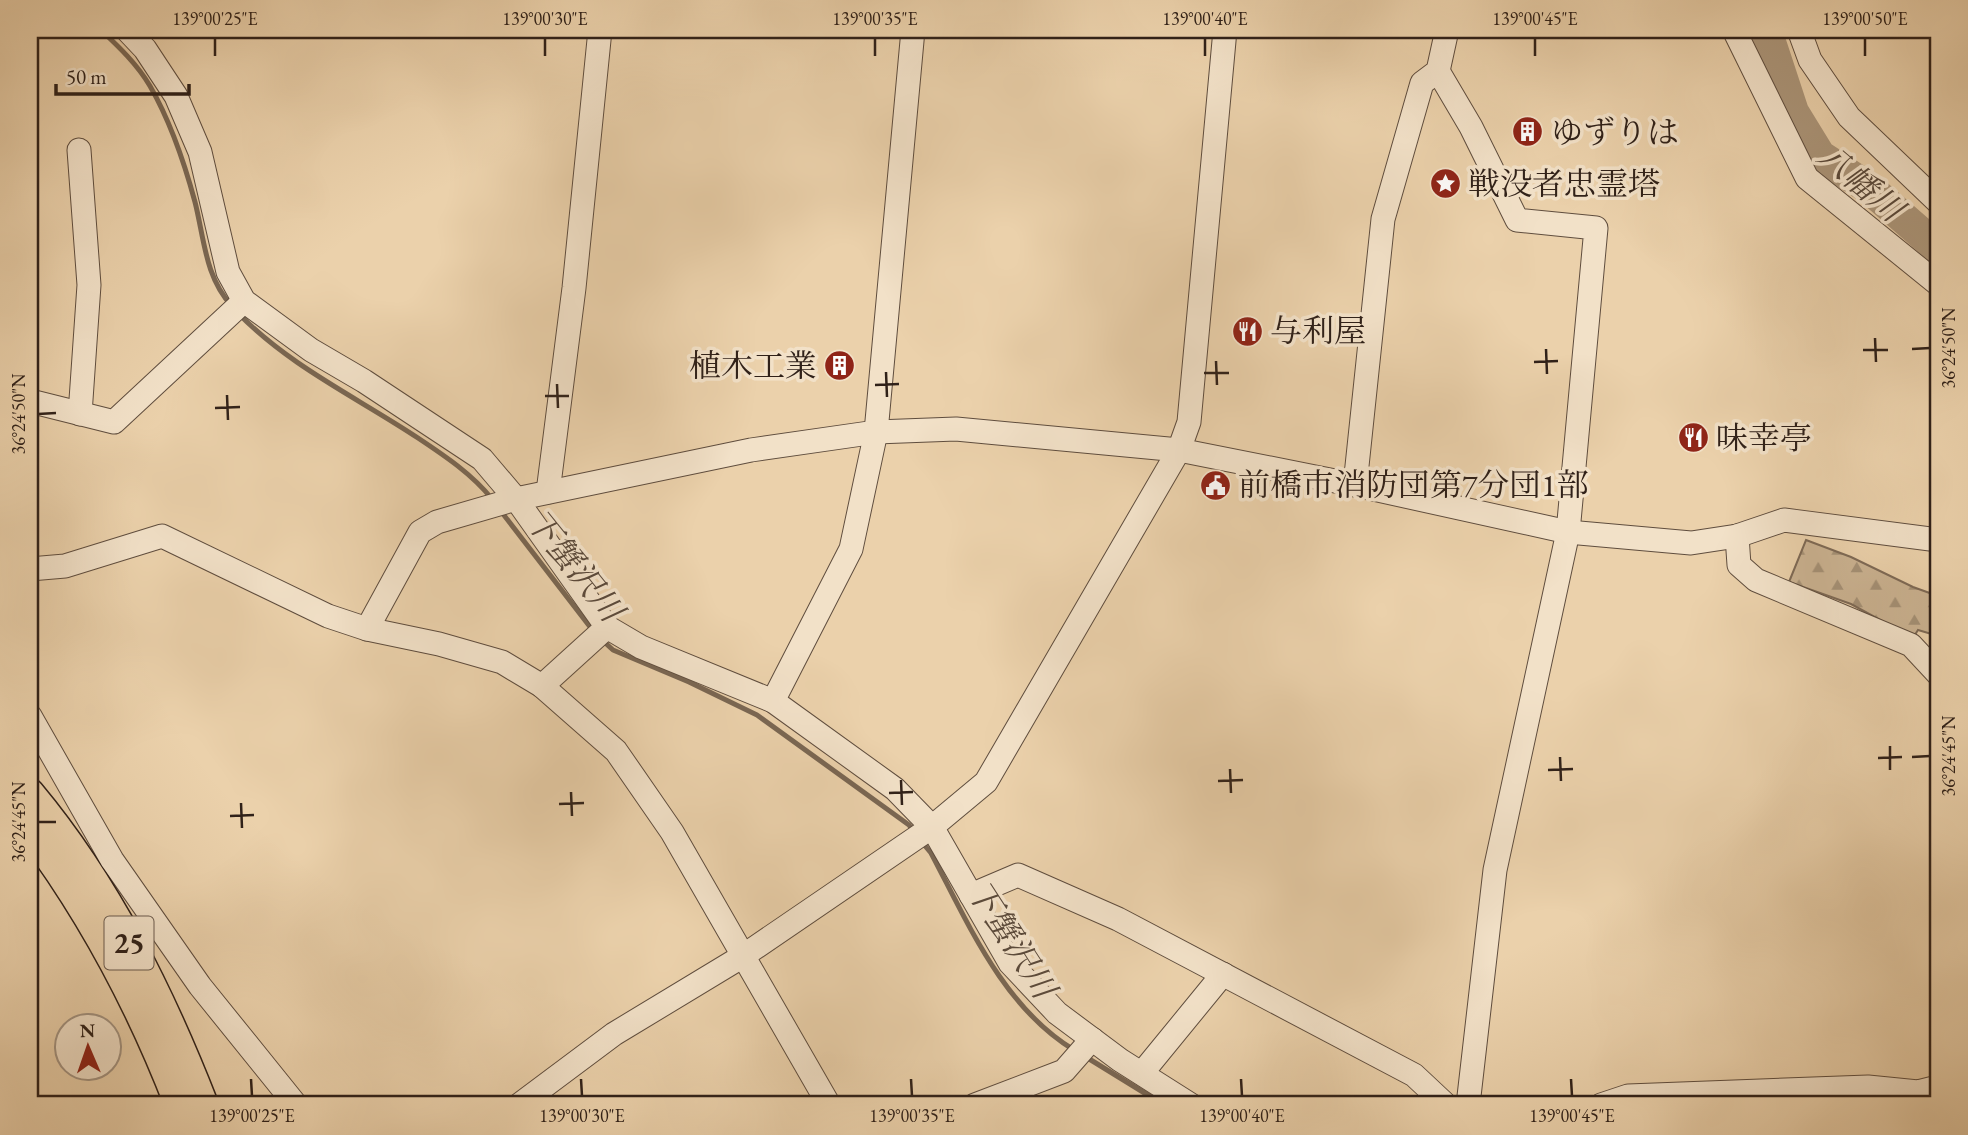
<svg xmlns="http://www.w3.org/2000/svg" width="1968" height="1135" font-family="'EB Garamond','Noto Serif JP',serif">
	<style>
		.forest { fill: url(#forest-firs); stroke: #7e6a56; stroke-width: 2 }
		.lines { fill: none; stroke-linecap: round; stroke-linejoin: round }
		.stream { stroke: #7a6753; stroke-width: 5 }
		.river { stroke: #ab9579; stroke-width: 32 }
		.minor-casing { stroke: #5f4d3e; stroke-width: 25 }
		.major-casing { stroke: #302119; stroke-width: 31 }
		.minor { stroke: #f2e1c8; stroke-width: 23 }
		.major { stroke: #ebd1ab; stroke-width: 28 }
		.ticks { fill: none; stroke: #302119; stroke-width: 2.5 }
		.labels { text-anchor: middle; stroke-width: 7; stroke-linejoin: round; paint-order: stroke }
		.shield { fill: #f2e1c8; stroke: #6a5b4e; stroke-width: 2 }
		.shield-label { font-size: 30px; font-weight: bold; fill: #302119 }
		.poi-label { font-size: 32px; fill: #302119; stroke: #f2e1c8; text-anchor: start }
		.water-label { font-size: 33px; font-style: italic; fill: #5b4a3b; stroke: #f2e1c8 }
		.neatline { fill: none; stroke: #302119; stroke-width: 2.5 }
		.ticks-label { font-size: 18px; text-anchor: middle; fill: #302119 }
	</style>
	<defs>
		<pattern id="forest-firs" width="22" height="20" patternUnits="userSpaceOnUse" patternTransform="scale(1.75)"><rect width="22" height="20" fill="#cbb392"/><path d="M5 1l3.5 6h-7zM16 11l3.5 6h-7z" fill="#a59176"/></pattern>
	</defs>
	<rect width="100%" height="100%" fill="#ebd1ab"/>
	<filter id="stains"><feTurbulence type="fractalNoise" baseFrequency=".00286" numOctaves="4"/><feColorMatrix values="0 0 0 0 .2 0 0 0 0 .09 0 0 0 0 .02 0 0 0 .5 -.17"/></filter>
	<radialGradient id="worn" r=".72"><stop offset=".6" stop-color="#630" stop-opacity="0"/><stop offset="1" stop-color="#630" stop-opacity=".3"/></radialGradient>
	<path class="forest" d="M1806,540L1851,557L1913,587L1938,596V636L1918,630L1913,638L1851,604L1789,582Z"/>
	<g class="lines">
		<g class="stream">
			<path d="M101,30C119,47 137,64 150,86C169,119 185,165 195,202C204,237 205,278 232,306"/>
			<path d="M238,313C289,366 358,398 418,438C445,456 472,474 492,499"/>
			<path d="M500,510L594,632"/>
			<path d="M601,639L613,650L689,682L757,715L909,825L915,833"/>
			<path d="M921,841L931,853C968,923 1003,1007 1074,1050"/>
			<path d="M1086,1057L1164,1105"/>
		</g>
		<path class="river" d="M1766,30L1793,112L1820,156L1869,188L1938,248"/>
		<defs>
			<g id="minor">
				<path d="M127,30L145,49L176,96L200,152L228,272L244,301L311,350L364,381L482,459L516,499L607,627L641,647L773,701L895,789L932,827L1010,963L1057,1013L1120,1060L1191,1105"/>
				<path d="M1734,30L1807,178L1938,284"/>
				<path d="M1799,30L1810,60L1849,117L1938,202"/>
				<path d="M1438,71L1471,127L1517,220L1596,228L1568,532L1495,870L1468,1105"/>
				<path d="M79,150L89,285L80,414"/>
				<path d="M30,401L114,422L244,301"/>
				<path d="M1355,485L1383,219L1422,83L1438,71L1447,30"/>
				<path d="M548,492L574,288L600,30"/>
				<path d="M1737,536L1739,565L1756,580L1911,645L1938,674"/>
				<path d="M30,569L65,566L162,536L328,616L367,629L439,644L502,662L542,686L616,751L672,832L829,1105"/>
				<path d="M367,629L420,532L437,522L516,499L751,450L876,432L956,429L1179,450L1355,485L1568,532L1691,543L1737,536L1784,520L1938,540"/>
				<path d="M542,686L607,627"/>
				<path d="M773,701L851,549L876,432L913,30"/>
				<path d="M30,716L112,860L200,986L296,1105"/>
				<path d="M971,895L1018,875L1118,919L1414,1075L1446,1105"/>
				<path d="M1142,1073L1223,974"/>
				<path d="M519,1105L614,1034L743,956L932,827L986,782L1179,450L1189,422L1225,30"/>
				<path d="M975,1105L1064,1071L1092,1039"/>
				<path d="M1601,1105L1628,1096L1868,1087L1918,1092L1938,1087"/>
			</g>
			<g id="major">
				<path d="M30,793C107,885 161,995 204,1105"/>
				<path d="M30,831C92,914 142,1009 179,1105"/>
			</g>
		</defs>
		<use href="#minor" class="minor-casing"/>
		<use href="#major" class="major-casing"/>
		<use href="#minor" class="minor"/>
		<use href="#major" class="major"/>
	</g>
	<path class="ticks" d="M215,38V56M545,38V56M875,38V56M1205,38V56M1535,38V56M1865,38V56M1875,338L1876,362M1546,349L1547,374M1912,349L1930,348M1863,350H1888M1216,361L1217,385M1534,362L1558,361M886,372L887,397M1204,373H1229M557,384L558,408M875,385L899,384M227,395L228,420M545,396H569M215,408L240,407M38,414L56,413M1890,746V770M1560,757L1561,781M1912,757L1930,756M1878,758L1902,757M1230,769L1231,793M1548,770L1573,769M901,780L902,805M1218,781L1243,780M571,792L572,816M889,793L913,792M241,803L242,828M559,804L584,803M230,816L254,815M38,822H56M251,1079L252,1096M581,1079L582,1096M911,1079L912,1096M1241,1079L1242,1096M1571,1079L1572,1096"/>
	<defs>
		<symbol id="building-disc" viewBox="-11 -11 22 22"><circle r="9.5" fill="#8f2418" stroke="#f2e1c8"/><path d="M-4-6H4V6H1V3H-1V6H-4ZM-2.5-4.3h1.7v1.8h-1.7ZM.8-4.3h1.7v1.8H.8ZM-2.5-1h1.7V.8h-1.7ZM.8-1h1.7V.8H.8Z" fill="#fff"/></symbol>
		<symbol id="sight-disc" viewBox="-11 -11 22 22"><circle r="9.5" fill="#8f2418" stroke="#f2e1c8"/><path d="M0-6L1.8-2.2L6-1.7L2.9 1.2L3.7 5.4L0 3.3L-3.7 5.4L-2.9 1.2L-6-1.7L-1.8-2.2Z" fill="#fff"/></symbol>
		<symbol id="restaurant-disc" viewBox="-11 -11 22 22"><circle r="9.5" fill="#8f2418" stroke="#f2e1c8"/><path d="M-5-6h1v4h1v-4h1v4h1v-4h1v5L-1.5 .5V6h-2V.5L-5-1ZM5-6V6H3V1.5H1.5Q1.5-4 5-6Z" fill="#fff"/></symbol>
		<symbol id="civic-disc" viewBox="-11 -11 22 22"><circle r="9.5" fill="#8f2418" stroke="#f2e1c8"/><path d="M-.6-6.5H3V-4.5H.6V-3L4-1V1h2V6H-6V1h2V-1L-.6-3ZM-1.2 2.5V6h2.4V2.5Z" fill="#fff"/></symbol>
	</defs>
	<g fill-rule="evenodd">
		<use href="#building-disc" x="1510" y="114" width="35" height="35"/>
		<use href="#sight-disc" x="1428" y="166" width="35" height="35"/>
		<use href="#restaurant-disc" x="1230" y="314" width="35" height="35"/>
		<use href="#building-disc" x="822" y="348" width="35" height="35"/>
		<use href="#restaurant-disc" x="1676" y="420" width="35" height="35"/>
		<use href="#civic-disc" x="1198" y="468" width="35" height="35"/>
	</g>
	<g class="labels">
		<rect class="shield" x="104.5" y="916.5" width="49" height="53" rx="5"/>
		<g class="shield-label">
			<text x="129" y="953">25</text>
		</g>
		<g class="poi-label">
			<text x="1551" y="143">ゆずりは</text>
			<text x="1468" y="195">戦没者忠霊塔</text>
			<text x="1270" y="342">与利屋</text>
			<text x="817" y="377" text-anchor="end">植木工業</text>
			<text x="1716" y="449">味幸亭</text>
			<text x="1238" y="496">前橋市消防団第7分団1部</text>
		</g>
		<g class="water-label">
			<text transform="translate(1861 182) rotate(40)" y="12">八幡川</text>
			<text transform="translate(575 565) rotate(51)" y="12">下蟹沢川</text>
			<text transform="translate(1012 939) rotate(57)" y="12">下蟹沢川</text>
		</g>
	</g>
	<rect width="1968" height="1135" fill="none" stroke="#ebd1ab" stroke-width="77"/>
	<g transform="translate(88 1047) rotate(358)"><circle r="33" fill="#f2e1c8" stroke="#a49482" stroke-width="2"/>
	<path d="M0-5L12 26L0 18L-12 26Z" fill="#8f2418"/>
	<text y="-10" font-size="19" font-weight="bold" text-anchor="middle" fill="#302119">N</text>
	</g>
	<path d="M56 84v10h133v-10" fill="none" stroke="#302119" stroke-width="3.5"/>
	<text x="66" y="84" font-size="21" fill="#302119" stroke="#f2e1c8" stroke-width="5" paint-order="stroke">50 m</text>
	<rect x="38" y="38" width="1892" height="1058" class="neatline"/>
	<g class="ticks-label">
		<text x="215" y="25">139°00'25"E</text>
		<text x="545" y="25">139°00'30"E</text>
		<text x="875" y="25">139°00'35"E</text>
		<text x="1205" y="25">139°00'40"E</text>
		<text x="1535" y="25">139°00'45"E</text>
		<text x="1865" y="25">139°00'50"E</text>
		<text transform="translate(1949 348) rotate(-90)" y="6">36°24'50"N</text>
		<text transform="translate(19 414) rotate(-90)" y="6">36°24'50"N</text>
		<text transform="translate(1949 756) rotate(-90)" y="6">36°24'45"N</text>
		<text transform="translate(19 822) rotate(-90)" y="6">36°24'45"N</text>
		<text x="252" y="1122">139°00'25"E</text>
		<text x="582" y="1122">139°00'30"E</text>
		<text x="912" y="1122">139°00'35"E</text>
		<text x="1242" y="1122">139°00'40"E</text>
		<text x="1572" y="1122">139°00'45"E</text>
	</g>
	<rect width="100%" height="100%" filter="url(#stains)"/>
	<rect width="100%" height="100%" fill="url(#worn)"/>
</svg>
